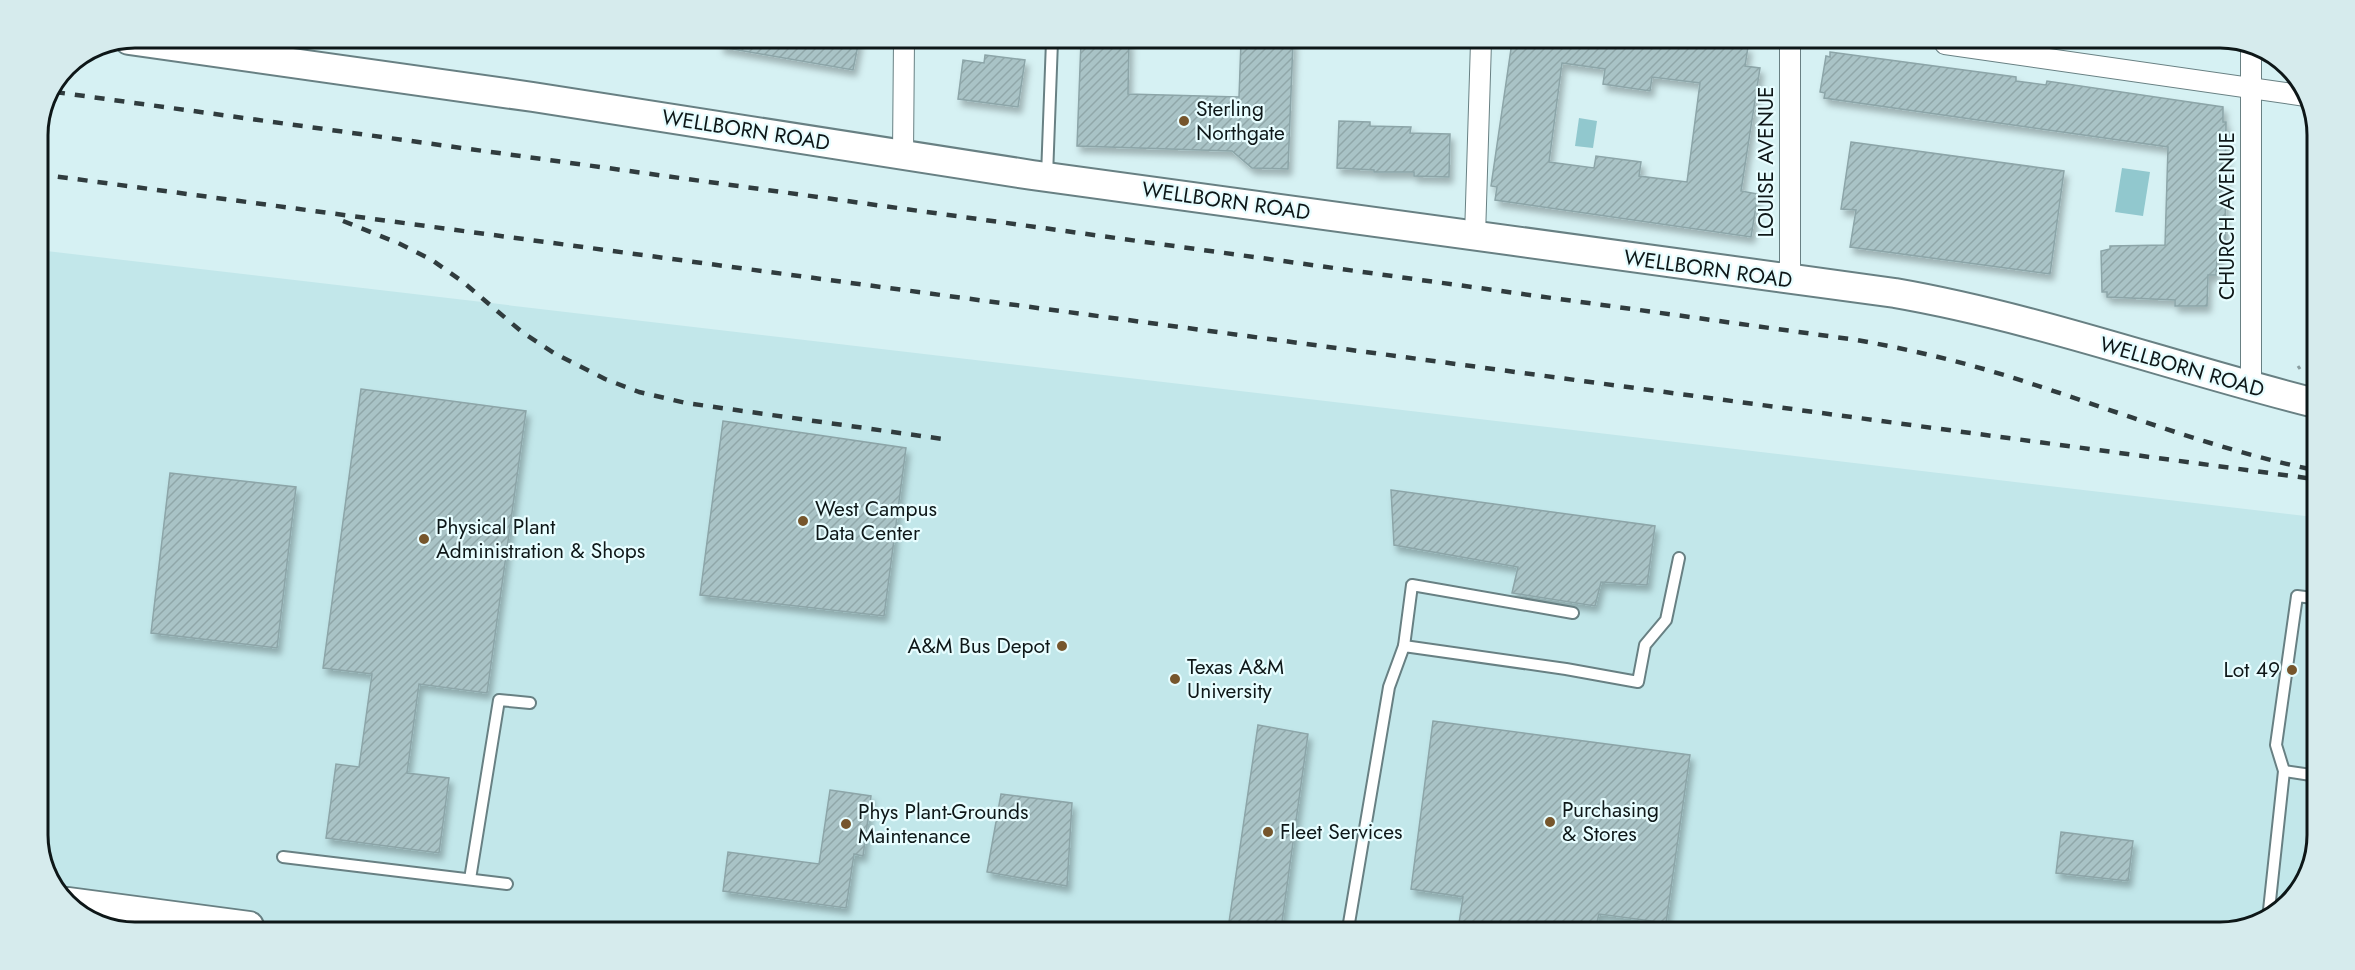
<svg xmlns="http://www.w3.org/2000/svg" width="2355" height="970" font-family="Jost,sans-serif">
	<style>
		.built { fill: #c2e7ea }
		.water { fill: #91c8ce }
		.building { fill: url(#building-hatch); stroke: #8ca5a8; stroke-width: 1.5; fill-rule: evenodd; filter: url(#shadow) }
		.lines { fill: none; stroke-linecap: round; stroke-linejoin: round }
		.lane-casing { stroke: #688083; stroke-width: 14 }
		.street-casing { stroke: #688083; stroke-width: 22 }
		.secondary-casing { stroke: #688083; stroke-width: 32 }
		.path { stroke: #8a9ea0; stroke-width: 3; stroke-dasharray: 4.5 4.5; stroke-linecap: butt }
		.lane { stroke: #fff; stroke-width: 10 }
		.street { stroke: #fff; stroke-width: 20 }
		.secondary { stroke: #fff; stroke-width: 28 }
		.rail { stroke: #303c3e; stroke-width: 4.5; stroke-dasharray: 10 10; stroke-linecap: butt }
		.poi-dot { fill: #76562c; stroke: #e7fdff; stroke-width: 2 }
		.labels { text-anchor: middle; stroke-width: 4.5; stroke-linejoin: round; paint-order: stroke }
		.poi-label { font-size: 21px; fill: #0e1718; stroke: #e7fdff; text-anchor: start }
		.street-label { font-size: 21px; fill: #0e1718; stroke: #e7fdff }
		.rim { fill: none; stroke: #0e1718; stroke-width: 3 }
	</style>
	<defs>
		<pattern id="building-hatch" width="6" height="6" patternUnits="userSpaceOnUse" patternTransform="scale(1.5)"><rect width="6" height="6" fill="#a9c3c6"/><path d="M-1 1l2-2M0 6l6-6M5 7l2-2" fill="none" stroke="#90a7a9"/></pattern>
		<filter id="shadow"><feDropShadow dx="3.5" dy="6" stdDeviation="3" flood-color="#0004"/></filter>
	</defs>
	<rect width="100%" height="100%" fill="#d6f1f3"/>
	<path class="built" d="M38,250L2314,517L2310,872L2274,916L2220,932L98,925L58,894L38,841Z"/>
	<g class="water">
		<path d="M1579,118L1597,121L1593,148L1575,146Z"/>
		<path d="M2122,168L2150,172L2143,216L2115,212Z"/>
	</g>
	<g class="building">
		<path d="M721,40H859L853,70L720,47Z"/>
		<path d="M1081,41H1129L1128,94L1239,97L1241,41H1293L1288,169L1252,168L1232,151L1077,146Z"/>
		<path d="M1512,42L1724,43L1748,47L1745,66L1760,68L1741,191L1758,194L1751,237L1495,200L1497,187L1491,186ZM1562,63L1605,69L1603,84L1650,91L1652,77L1700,83L1687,182L1639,176L1641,162L1596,156L1594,168L1549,162Z"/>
		<path d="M1830,52L2016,77V81L2046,85L2047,81L2223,107V122H2226L2225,251L2222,252L2221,259L2217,260L2216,275H2208L2207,306H2175V300L2107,297V292H2102L2101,251L2110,249V246L2165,245L2168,147L1824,98L1825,93L1820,92L1826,56L1830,57Z"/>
		<path d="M985,55L1025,60L1018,107L958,99L963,60L984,63Z"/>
		<path d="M1339,121L1370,122V126L1411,127L1410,133L1450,134L1449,177L1414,176V172H1374V170L1337,168Z"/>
		<path d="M1851,142L2064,171L2050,274L1850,247L1856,210L1841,209Z"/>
		<path d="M361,389L526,411L487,693L419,684L407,773L449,778L439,853L326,838L336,764L359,767L372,674L323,668Z"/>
		<path d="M723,421L906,448L884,616L700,595Z"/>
		<path d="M170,473L296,487L277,648L151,633Z"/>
		<path d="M1391,490L1655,526L1647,585L1601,582L1595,606L1512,593L1518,567L1394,545Z"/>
		<path d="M1433,721L1690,755L1666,923L1599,914L1595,930H1458L1463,897L1411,889Z"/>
		<path d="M1258,725L1308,734L1281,929H1228Z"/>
		<path d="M830,790L871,796L863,856L854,854L846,908L723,891L728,852L819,864Z"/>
		<path d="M1001,794L1072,803L1067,886L987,872Z"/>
		<path d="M2061,832L2133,841L2128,881L2056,873Z"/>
	</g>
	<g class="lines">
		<defs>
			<g id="lane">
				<path d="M1047,176L1052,41"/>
				<path d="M1404,646L1412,585L1573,613"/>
				<path d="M2284,771L2311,775"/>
				<path d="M283,857L507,884"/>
				<path d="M470,879L499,700L530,703"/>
				<path d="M2278,911L2269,910L2284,771L2276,745L2297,596L2313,598"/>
				<path d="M1348,929L1389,687L1404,646L1566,669L1638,682L1645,645L1666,620L1679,558"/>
			</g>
			<g id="street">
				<path d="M1945,44L2306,96"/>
				<path d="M903,154L904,40"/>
				<path d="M1475,236L1481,42"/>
				<path d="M1790,280V43"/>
				<path d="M2251,387V45"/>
			</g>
			<g id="secondary">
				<path d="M129,40L533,97L1032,175L1895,293C2038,318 2175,368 2315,403"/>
				<path d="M68,902L249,926"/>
			</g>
		</defs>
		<use href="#lane" class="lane-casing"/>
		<use href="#street" class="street-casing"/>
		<use href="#secondary" class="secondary-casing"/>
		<path class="path" d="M2298,366L2300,369"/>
		<use href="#lane" class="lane"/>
		<use href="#street" class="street"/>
		<use href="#secondary" class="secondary"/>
		<g class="rail">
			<path d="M55,92L1857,340C1907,349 1955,360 2004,375C2107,407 2208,448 2314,470"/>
			<path d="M38,174L2314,479"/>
			<path d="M343,221L398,243L432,260L463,282L522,332L554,353L605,379L639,392L686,403L950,440"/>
		</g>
	</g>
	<g class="poi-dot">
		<circle cx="1184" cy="121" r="6"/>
		<circle cx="803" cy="521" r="6"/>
		<circle cx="424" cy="539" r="6"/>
		<circle cx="1062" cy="646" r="6"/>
		<circle cx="2292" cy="670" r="6"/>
		<circle cx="1175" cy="679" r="6"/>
		<circle cx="1550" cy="822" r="6"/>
		<circle cx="846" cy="824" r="6"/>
		<circle cx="1268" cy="832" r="6"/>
	</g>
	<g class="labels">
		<g class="poi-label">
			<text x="1196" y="116">Sterling<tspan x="1196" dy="24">Northgate</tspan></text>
			<text x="815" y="516">West Campus<tspan x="815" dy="24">Data Center</tspan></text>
			<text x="436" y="534">Physical Plant<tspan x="436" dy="24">Administration &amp; Shops</tspan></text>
			<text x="1050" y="653" text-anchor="end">A&amp;M Bus Depot</text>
			<text x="1187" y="674">Texas A&amp;M<tspan x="1187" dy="24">University</tspan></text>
			<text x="2280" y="677" text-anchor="end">Lot 49</text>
			<text x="1562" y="817">Purchasing<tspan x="1562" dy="24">&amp; Stores</tspan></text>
			<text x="858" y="819">Phys Plant-Grounds<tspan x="858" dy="24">Maintenance</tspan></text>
			<text x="1280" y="839">Fleet Services</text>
		</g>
		<g class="street-label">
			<text transform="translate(746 130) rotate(9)" y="7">WELLBORN ROAD</text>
			<text transform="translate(1766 162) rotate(-90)" y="7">LOUISE AVENUE</text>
			<text transform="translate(1226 201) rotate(8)" y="7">WELLBORN ROAD</text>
			<text transform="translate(2227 216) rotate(-90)" y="7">CHURCH AVENUE</text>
			<text transform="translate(1708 269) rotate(8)" y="7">WELLBORN ROAD</text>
			<text transform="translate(2182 367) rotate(16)" y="7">WELLBORN ROAD</text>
		</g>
	</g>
	<path d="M0 0H2355V970H0ZM135 48H2220A87 87 0 0 1 2307 135V835A87 87 0 0 1 2220 922H135A87 87 0 0 1 48 835V135A87 87 0 0 1 135 48Z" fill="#d6ebed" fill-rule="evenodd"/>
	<path class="rim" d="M135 48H2220A87 87 0 0 1 2307 135V835A87 87 0 0 1 2220 922H135A87 87 0 0 1 48 835V135A87 87 0 0 1 135 48Z"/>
</svg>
